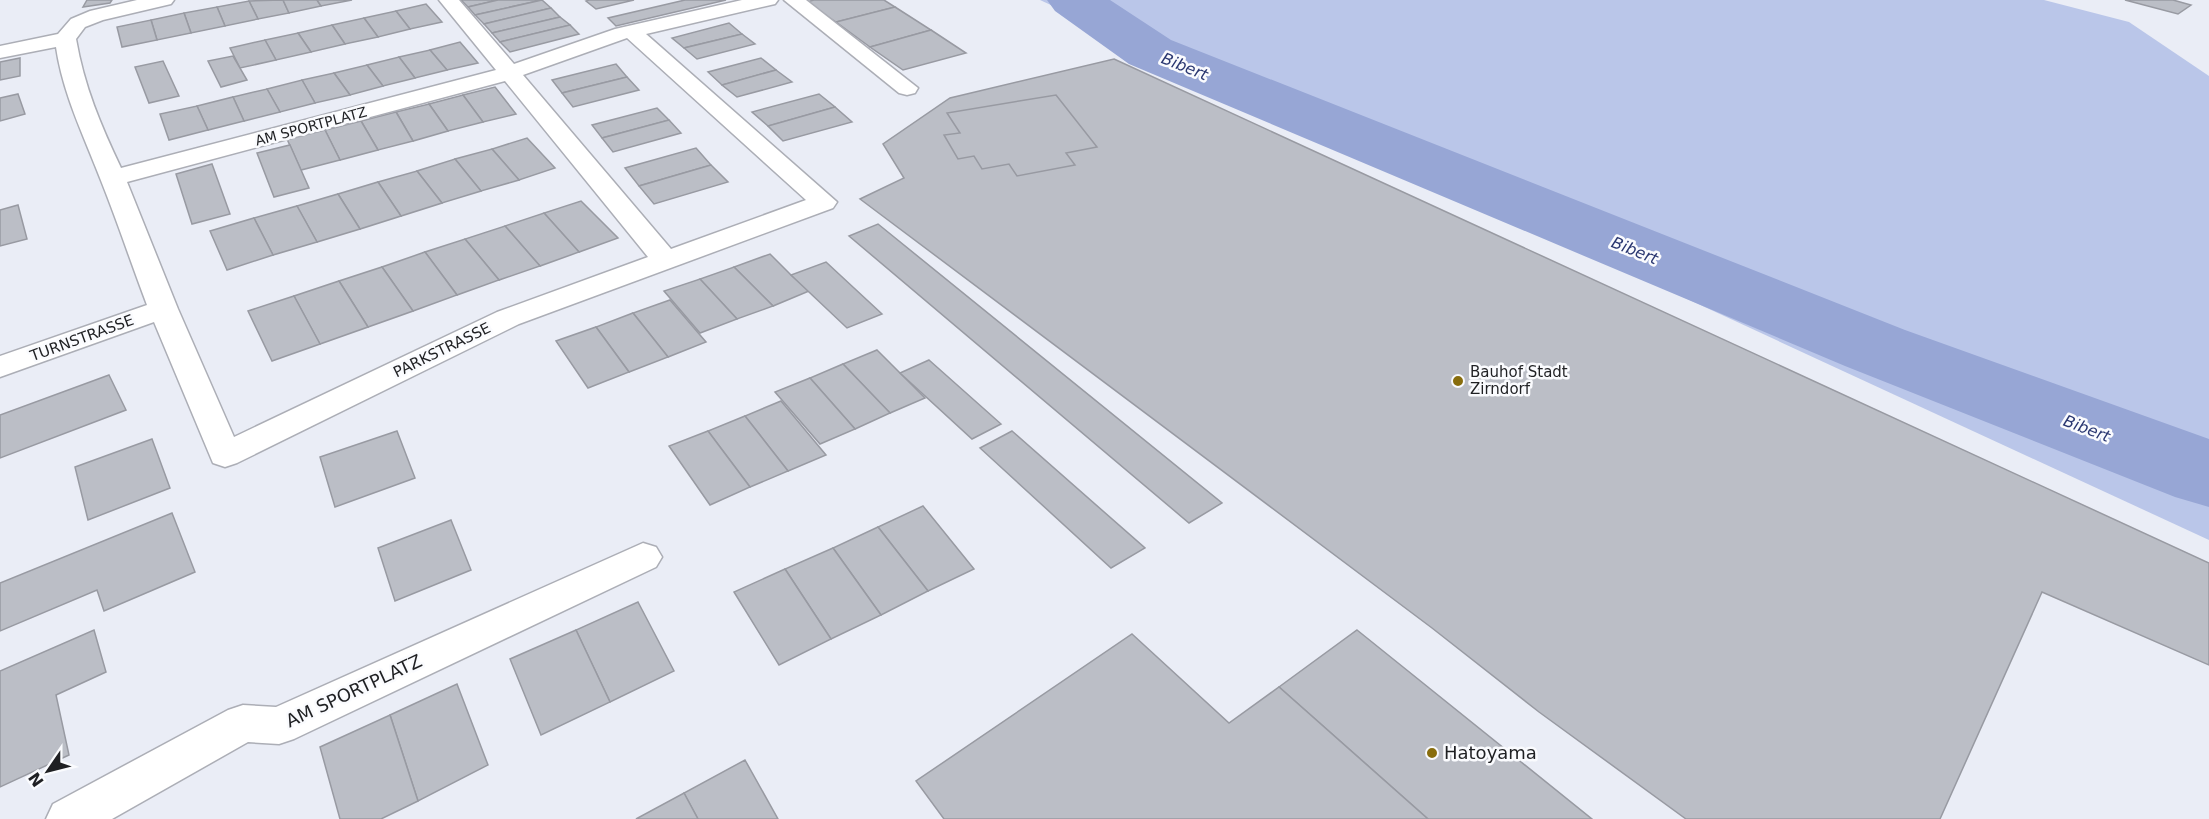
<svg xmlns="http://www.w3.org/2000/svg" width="2209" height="819" font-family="'DejaVu Sans',sans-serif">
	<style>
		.green { fill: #bac6e9 }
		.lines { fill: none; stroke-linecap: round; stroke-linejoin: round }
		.river { fill: #97a6d5; fill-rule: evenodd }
		.building { fill: #bbbec6; stroke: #989aa2; stroke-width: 1.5 }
		.street-casing { stroke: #acaeb6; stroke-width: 3 }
		.street { fill: #fff; fill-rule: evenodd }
		.poi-dot { fill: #886d0d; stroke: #fafbfe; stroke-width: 2 }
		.labels { text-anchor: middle; stroke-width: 5; stroke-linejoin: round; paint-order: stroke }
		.far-street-label { font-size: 14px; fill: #1f2023; stroke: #fafbfe }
		.street-label { font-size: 15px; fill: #1f2023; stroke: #fafbfe }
		.poi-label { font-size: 15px; fill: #1f2023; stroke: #fafbfe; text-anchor: start }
		.water-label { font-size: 16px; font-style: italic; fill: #2a3771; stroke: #fafbfe }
		.near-street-label { font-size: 18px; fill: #1f2023; stroke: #fafbfe }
		.near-poi-label { font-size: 18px; fill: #1f2023; stroke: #fafbfe; text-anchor: start }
	</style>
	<rect width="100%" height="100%" fill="#eaedf6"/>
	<path class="green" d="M1040,0H2044L2129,22L2209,76V540Z"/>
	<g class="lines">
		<path class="river" d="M1047,0H1110L1171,40L1905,330L2209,439V507L2175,497L1845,366L1129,64L1055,11Z"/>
	</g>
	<g class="building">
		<path d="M87,0H112L110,3L83,7Z"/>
		<path d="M283,0L289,13L258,19L249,1Z"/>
		<path d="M283,0H317L321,6L289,13Z"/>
		<path d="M317,0H352L321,6Z"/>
		<path d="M461,0H498L468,7Z"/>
		<path d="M498,0H542L475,15L468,7Z"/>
		<path d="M542,0L551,8L484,24L475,15Z"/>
		<path d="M589,0H634L596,9L586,1Z"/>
		<path d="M685,0H726L616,26L608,18Z"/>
		<path d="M814,0H884L895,7L836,22L806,2Z"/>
		<path d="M2125,0H2173L2191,5L2178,14Z"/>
		<path d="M249,1L258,19L225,26L217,7Z"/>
		<path d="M426,4L442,22L410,29L396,11Z"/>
		<path d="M217,7L225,26L191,33L184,13Z"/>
		<path d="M895,7L931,30L870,47L836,22Z"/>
		<path d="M551,8L560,17L492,33L484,24Z"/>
		<path d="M396,11L410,29L378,37L364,18Z"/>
		<path d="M184,13L191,33L157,40L151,20Z"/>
		<path d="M560,17L570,25L500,42L492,33Z"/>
		<path d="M364,18L378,37L345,44L332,25Z"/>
		<path d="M151,20L157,40L122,47L117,27Z"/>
		<path d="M729,23L742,34L684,48L672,38Z"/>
		<path d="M332,25L345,44L311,52L298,33Z"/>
		<path d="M570,25L579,34L510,52L500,42Z"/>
		<path d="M931,30L966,53L903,70L870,47Z"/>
		<path d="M298,33L311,52L276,60L265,40Z"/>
		<path d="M742,34L755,44L697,59L684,48Z"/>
		<path d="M265,40L276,60L240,68L230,48Z"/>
		<path d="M460,42L478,63L447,70L430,50Z"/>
		<path d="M430,50L447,70L415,78L399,57Z"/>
		<path d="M233,56L247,80L221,87L208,61Z"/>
		<path d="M399,57L415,78L383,86L367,65Z"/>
		<path d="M20,58V76L0,80V62Z"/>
		<path d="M761,58L776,70L722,85L708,72Z"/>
		<path d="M1114,59L2209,563V665L2042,592L1940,819H1686L1539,712L1432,628L860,199L904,178L883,144L950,98Z"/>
		<path d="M163,61L179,96L149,103L135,67Z"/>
		<path d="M616,64L627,77L562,93L552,80Z"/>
		<path d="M367,65L383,86L350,95L334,73Z"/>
		<path d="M776,70L792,82L737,97L722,85Z"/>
		<path d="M334,73L350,95L315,103L302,80Z"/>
		<path d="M627,77L639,90L573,107L562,93Z"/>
		<path d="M302,80L315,103L280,112L267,89Z"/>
		<path d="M495,87L516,114L483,122L463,95Z"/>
		<path d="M267,89L280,112L244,121L233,97Z"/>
		<path d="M18,94L25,114L0,121V98Z"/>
		<path d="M819,94L835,107L768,126L752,112Z"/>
		<path d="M463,95L483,122L448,131L429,104Z"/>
		<path d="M1056,95L1097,147L1066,153L1075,165L1017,176L1009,164L982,169L974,156L958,159L944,135L960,133L947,113Z"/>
		<path d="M233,97L244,121L208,130L197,106Z"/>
		<path d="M429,104L448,131L413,141L396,112Z"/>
		<path d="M197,106L208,130L169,140L160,114Z"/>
		<path d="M835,107L852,122L783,141L768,126Z"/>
		<path d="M657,108L669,120L602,138L592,125Z"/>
		<path d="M396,112L413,141L378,150L361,121Z"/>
		<path d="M669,120L681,133L613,152L602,138Z"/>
		<path d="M361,121L378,150L340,160L325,130Z"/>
		<path d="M325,130L340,160L301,170L287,139Z"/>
		<path d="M527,138L555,168L519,180L492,149Z"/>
		<path d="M290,145L309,188L274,197L257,153Z"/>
		<path d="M696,148L711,165L639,186L625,168Z"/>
		<path d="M492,149L519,180L481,191L455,159Z"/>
		<path d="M455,159L481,191L442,203L417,171Z"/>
		<path d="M212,164L230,214L192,224L176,174Z"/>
		<path d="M711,165L728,182L654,204L639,186Z"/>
		<path d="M417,171L442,203L401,216L378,182Z"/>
		<path d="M378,182L401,216L360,229L338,194Z"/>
		<path d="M338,194L360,229L317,242L297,206Z"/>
		<path d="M581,201L618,238L579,252L544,213Z"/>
		<path d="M18,205L27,239L0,246V210Z"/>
		<path d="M297,206L317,242L273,255L254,218Z"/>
		<path d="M544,213L579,252L540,266L505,226Z"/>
		<path d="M254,218L273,255L227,270L210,231Z"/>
		<path d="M878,224L1222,503L1189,523L849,236Z"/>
		<path d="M505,226L540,266L499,280L465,239Z"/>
		<path d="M465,239L499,280L457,295L425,252Z"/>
		<path d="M425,252L457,295L413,311L382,267Z"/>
		<path d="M770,254L791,275L809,291L773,306L734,267Z"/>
		<path d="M826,262L882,314L847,328L791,275Z"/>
		<path d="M382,267L413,311L368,327L339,281Z"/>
		<path d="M734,267L773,306L737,319L700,279Z"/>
		<path d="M700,279L737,319L700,333L664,291Z"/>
		<path d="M339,281L368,327L320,344L294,296Z"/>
		<path d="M294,296L320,344L272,361L248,311Z"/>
		<path d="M670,300L706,342L668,357L633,313Z"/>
		<path d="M633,313L668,357L629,372L596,327Z"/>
		<path d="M596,327L629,372L588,388L556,341Z"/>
		<path d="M877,350L925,398L890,413L843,364Z"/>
		<path d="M929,360L1001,424L972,439L900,373Z"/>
		<path d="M843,364L890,413L855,429L810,378Z"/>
		<path d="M109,375L126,410L0,458V415Z"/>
		<path d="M810,378L855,429L820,444L775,392Z"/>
		<path d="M781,401L826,455L788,471L745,416Z"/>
		<path d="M745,416L788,471L750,487L708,431Z"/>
		<path d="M397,431L415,478L335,507L320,457Z"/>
		<path d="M708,431L750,487L710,505L669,446Z"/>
		<path d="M1012,431L1145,548L1111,568L980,448Z"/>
		<path d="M152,439L170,488L88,520L75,467Z"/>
		<path d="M923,506L974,569L928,591L878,527Z"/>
		<path d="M172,513L195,572L104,611L97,590L0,631V583Z"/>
		<path d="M451,520L471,570L395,601L378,548Z"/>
		<path d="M878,527L928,591L881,615L833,548Z"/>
		<path d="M833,548L881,615L831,639L785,569Z"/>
		<path d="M785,569L831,639L779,665L734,592Z"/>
		<path d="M638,602L674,671L610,702L576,630Z"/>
		<path d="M94,630L106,672L56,695L69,755L0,787V671Z"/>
		<path d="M576,630L610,702L541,735L510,659Z"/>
		<path d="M1357,630L1592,819H1428L1279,687Z"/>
		<path d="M1132,634L1229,723L1279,687L1428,819H944L916,781Z"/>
		<path d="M457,684L488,765L418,801L390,715Z"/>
		<path d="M390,715L418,801L381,819H340L320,747Z"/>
		<path d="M745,760L778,819H698L684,793Z"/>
		<path d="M684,793L698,819H636Z"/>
	</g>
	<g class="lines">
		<defs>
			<g id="street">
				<path d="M137,0H174L171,4L103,20L85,27L76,39C84,86 101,126 121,168L496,70L439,0H459L514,64L615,29L742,0H778L775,4L646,34L837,202L833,208L519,324L237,463L225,467L213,463L154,322L0,377V356L147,305C131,263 117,220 100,178C83,134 63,94 56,47L0,58V46L58,34L71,19L90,11ZM627,38L806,200L671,249L523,75ZM505,81L648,257L497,312L234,437L178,309L127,182Z"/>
				<path d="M784,0H806L918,88L915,93L907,95L899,93Z"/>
				<path d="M643,543L656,547L662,557L656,567L294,739L279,744L248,742L112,819H46L53,804L228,710L243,705L276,707Z"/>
			</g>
		</defs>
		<use href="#street" class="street-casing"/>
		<use href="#street" class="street"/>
	</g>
	<g class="poi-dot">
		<circle cx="1458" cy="381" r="6"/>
		<circle cx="1432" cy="753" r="6"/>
	</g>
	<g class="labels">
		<g class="far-street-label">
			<text transform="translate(311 126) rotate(-15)" y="5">AM SPORTPLATZ</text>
		</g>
		<g class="street-label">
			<text transform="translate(82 338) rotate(-20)" y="5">TURNSTRASSE</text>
			<text transform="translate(442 350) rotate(-26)" y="5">PARKSTRASSE</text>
		</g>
		<g class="poi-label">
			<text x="1470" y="377">Bauhof Stadt<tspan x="1470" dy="17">Zirndorf</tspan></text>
		</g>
		<g class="water-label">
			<text transform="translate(1185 66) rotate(22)" y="6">Bibert</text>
			<text transform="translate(1635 250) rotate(22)" y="6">Bibert</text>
			<text transform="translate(2087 428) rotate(21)" y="6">Bibert</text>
		</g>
		<g class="near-street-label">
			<text transform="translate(354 691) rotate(-25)" y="6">AM SPORTPLATZ</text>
		</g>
		<g class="near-poi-label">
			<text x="1444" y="759">Hatoyama</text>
		</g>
	</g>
	<g transform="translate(48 771) rotate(235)" stroke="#fafbfe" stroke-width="4.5" paint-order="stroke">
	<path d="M0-4.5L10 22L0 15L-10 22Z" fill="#1f2023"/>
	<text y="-9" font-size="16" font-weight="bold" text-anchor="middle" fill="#1f2023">N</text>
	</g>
</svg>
